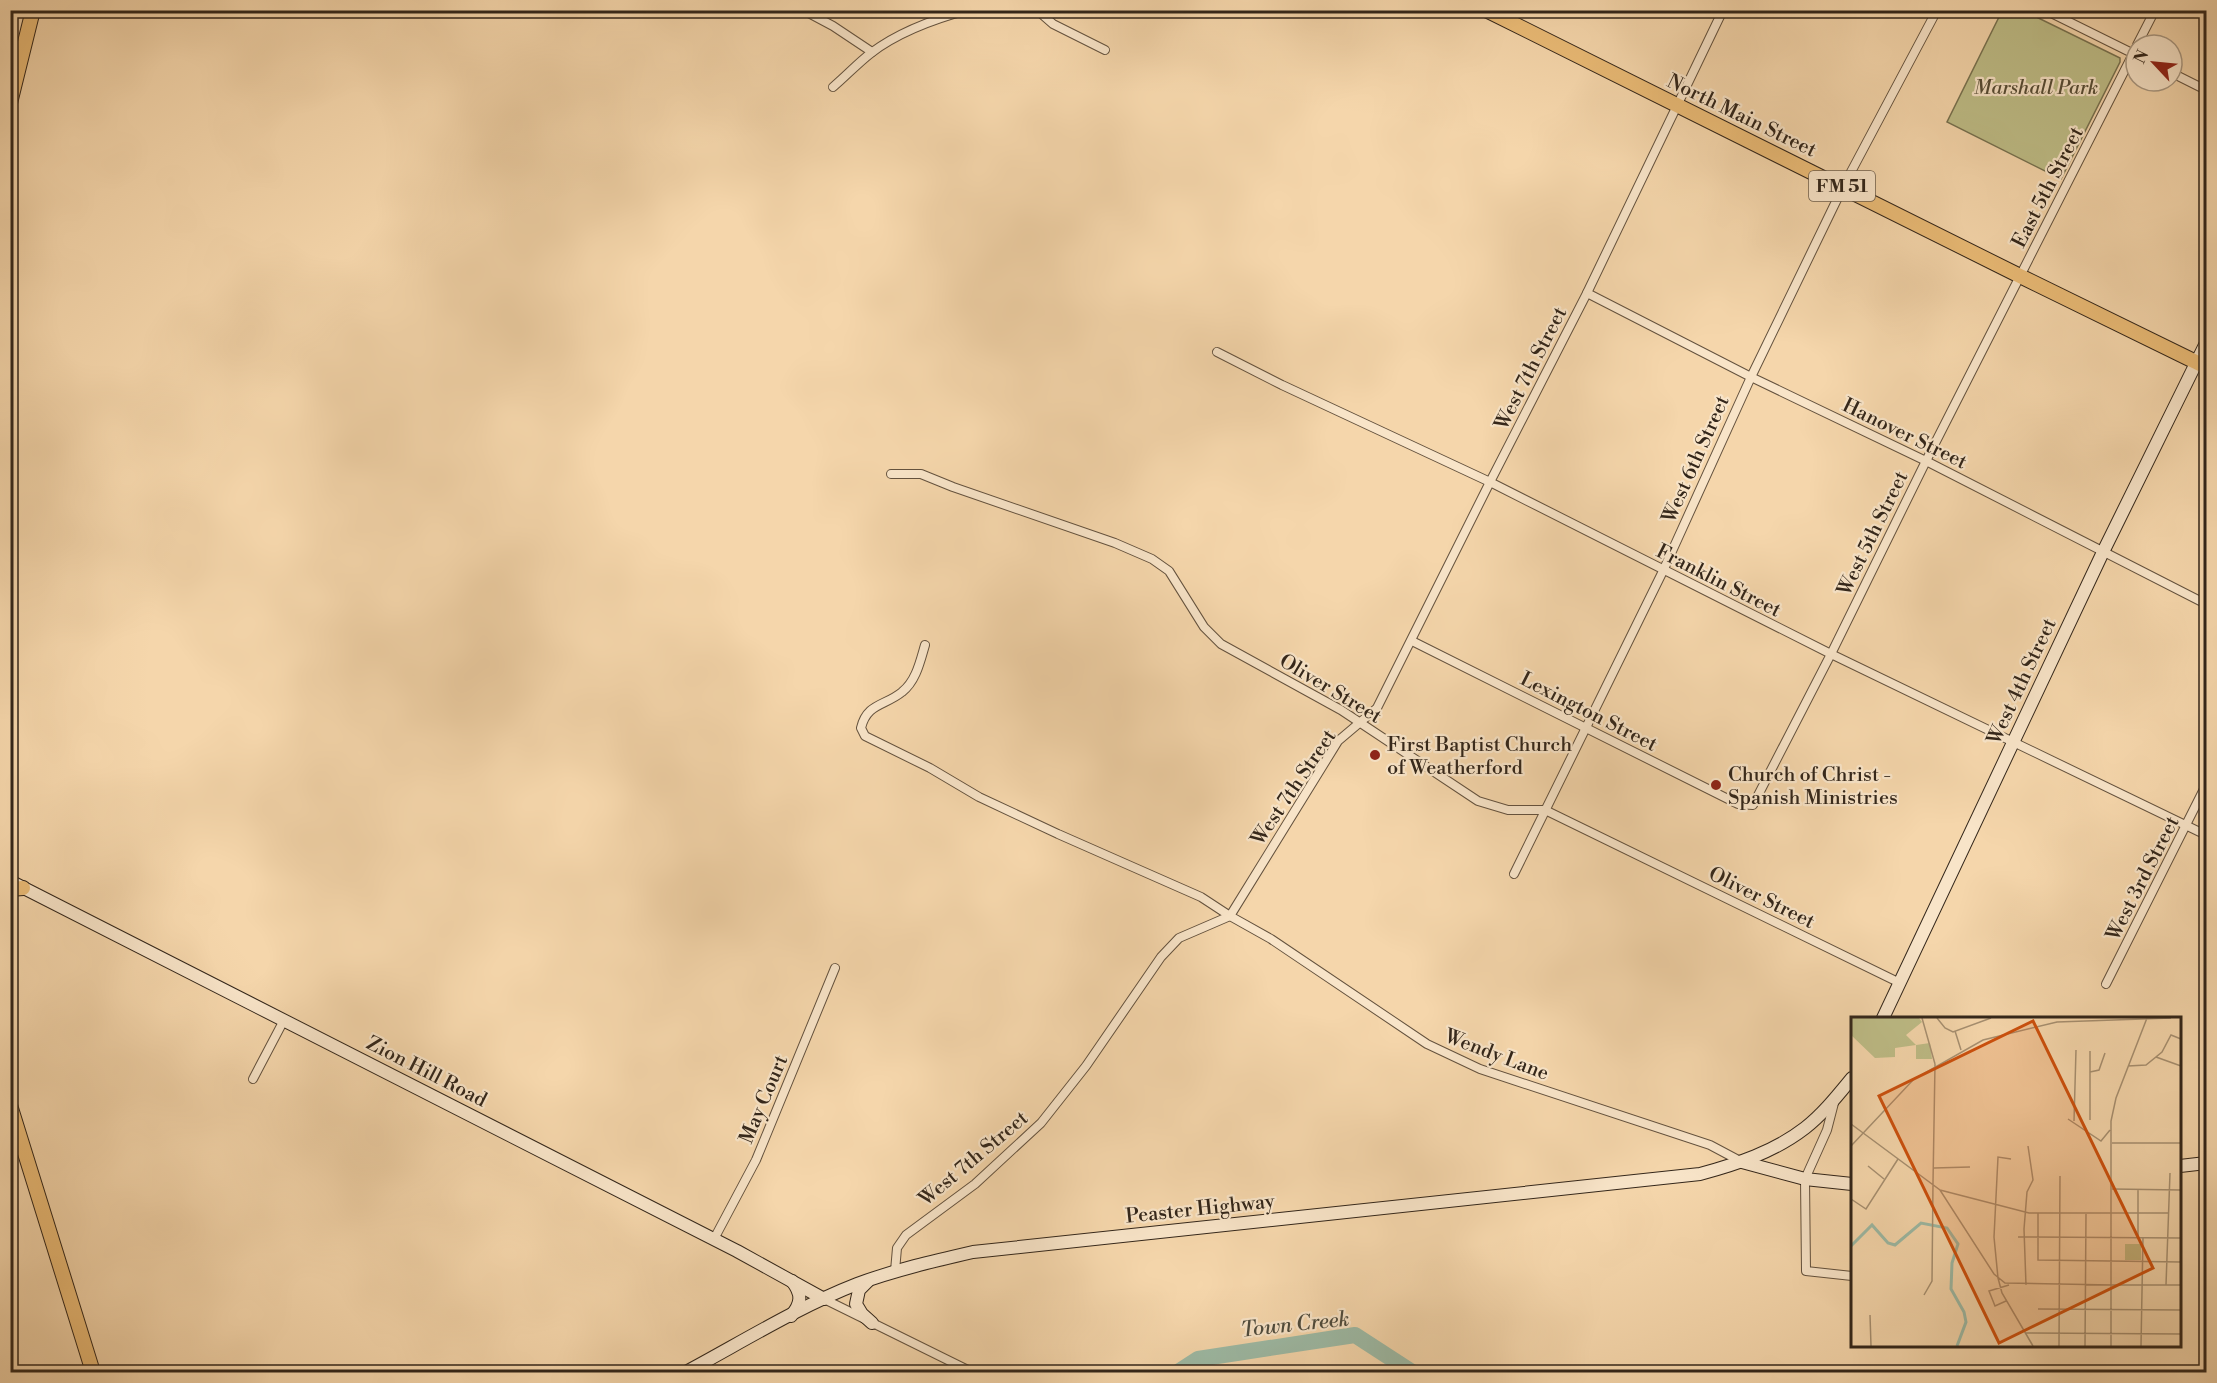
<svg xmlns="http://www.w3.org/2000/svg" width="2217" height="1383" font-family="'Libre Bodoni',serif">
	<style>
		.green { fill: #bebd87; stroke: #787250; stroke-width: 1.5 }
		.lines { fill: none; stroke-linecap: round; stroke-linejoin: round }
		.river { stroke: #9dbaa5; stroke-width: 16 }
		.street-casing { stroke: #64523e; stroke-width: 10 }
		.secondary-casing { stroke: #33261a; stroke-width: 14 }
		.primary-casing { stroke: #33261a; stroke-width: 16 }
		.street { stroke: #f8e4c8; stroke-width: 8 }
		.secondary { stroke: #f8e4c8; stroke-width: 12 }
		.primary { stroke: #eabb76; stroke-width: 14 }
		.poi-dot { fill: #8f2418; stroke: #f8e4c8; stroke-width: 2 }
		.labels { text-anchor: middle; stroke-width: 4.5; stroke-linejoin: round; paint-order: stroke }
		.shield { fill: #f8e4c8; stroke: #6e5f4e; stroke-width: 1.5 }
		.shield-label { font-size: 18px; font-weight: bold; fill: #33261a }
		.park-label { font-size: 20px; font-style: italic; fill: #564c35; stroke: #f8e4c8 }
		.street-label { font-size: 20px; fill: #33261a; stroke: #f8e4c8 }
		.poi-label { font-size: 20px; fill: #33261a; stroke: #f8e4c8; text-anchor: start }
		.water-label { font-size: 21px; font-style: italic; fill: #4e4b3d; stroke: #f8e4c8 }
		.inset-river { fill: none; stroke: #9dbaa5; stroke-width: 3 }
		.inset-road { fill: none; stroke: #a79071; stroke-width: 1.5 }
		.view { fill: #cd510e; fill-opacity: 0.15; stroke: #cd510e; stroke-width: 3 }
		.inset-edge { fill: none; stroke: #33261a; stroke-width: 3 }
	</style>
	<rect width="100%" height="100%" fill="#f5d6ab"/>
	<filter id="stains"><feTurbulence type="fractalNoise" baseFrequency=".00333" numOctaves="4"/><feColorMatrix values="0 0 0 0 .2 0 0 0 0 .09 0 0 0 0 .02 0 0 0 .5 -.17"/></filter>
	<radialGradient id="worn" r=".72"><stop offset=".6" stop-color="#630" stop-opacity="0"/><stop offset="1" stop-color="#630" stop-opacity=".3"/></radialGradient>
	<path class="green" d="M2002,11H2024L2120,58V62L2061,179L1947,122Z"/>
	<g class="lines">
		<path class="river" d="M1178,1372L1198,1359L1355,1335L1412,1372"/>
		<defs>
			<g id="street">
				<path d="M803,10L833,26L872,52"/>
				<path d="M1037,10L1053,24L1105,50"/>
				<path d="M2045,10L2136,55"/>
				<path d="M2137,45L2155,10"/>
				<path d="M2172,73L2206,90"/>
				<path d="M833,87C846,76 858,63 871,53C900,31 934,19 968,10"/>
				<path d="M1587,293L1751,377L1926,461L2206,604"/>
				<path d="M1217,352L1282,385L1490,482L1831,654L2206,835"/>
				<path d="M891,474H921L953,487L1115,543L1152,559L1169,571L1204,627L1221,644L1341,710L1478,801L1508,810H1545L1900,983"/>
				<path d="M1412,641L1738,804L1753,805L1831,654L1926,461L2136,48"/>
				<path d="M925,645C920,662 916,681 902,692C885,706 867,703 861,728L865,736L930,768L979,797L1058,834L1201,897L1230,916L1271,939L1427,1044L1480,1069L1710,1145L1742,1162"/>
				<path d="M1514,874L1663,571L1751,377L1843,187L1937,10"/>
				<path d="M2106,984L2206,785"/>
				<path d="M253,1079L284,1020"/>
				<path d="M1834,1103L1827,1130L1805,1179L1806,1271L1852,1276"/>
				<path d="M714,1239L756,1160L835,968"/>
				<path d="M895,1271L897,1248L906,1235L975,1184L1041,1123L1086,1066L1161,957L1179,938L1230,916L1338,741L1377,708L1490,482L1587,293L1723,10"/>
				<path d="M824,1299L972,1372"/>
			</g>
			<g id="secondary">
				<path d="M10,881L737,1251L824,1299"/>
				<path d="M1883,1018L2103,552L2206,343"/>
				<path d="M1742,1162L1805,1179L1852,1184"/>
				<path d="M2180,1166L2206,1163"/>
				<path d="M868,1281L859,1290L856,1304L862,1314L872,1323"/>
				<path d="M791,1316C802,1303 802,1294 792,1281"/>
				<path d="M686,1372C742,1342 798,1307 857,1284C895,1270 934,1261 973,1252L1700,1174C1737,1164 1774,1152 1805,1128C1823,1114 1838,1095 1852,1078"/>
			</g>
			<g id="primary">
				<path d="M1486,10L2020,276L2206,367"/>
				<path d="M10,103L33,10"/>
				<path d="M10,889L23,888"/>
				<path d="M10,1105L93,1372"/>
			</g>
		</defs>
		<use href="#street" class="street-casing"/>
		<use href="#secondary" class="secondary-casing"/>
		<use href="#primary" class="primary-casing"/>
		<use href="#street" class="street"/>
		<use href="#secondary" class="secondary"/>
		<use href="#primary" class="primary"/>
	</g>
	<g class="poi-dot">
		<circle cx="1375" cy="755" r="6"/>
		<circle cx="1716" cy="785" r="6"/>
	</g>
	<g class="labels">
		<rect class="shield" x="1809" y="171" width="66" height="30" rx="4.5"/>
		<g class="shield-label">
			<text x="1842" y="192">FM 51</text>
		</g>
		<g class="park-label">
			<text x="2036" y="94">Marshall Park</text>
		</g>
		<g class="street-label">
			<text transform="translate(1742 115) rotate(26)" y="7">North Main Street</text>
			<text transform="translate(2047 187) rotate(-63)" y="7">East 5th Street</text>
			<text transform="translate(1530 368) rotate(-63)" y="7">West 7th Street</text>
			<text transform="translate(1905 433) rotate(26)" y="7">Hanover Street</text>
			<text transform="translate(1695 459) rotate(-66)" y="7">West 6th Street</text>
			<text transform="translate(1872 533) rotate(-64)" y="7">West 5th Street</text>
			<text transform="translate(1719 580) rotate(27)" y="7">Franklin Street</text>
			<text transform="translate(2021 681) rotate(-65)" y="7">West 4th Street</text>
			<text transform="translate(1331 688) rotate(31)" y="7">Oliver Street</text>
			<text transform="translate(1589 711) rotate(27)" y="7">Lexington Street</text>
			<text transform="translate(1293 787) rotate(-56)" y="7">West 7th Street</text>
			<text transform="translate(2142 878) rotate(-63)" y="7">West 3rd Street</text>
			<text transform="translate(1762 897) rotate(26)" y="7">Oliver Street</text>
			<text transform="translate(1497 1054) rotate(21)" y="7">Wendy Lane</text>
			<text transform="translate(427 1071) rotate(27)" y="7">Zion Hill Road</text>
			<text transform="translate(763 1099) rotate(-67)" y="7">May Court</text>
			<text transform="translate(973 1158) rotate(-40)" y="7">West 7th Street</text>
			<text transform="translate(1200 1208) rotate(-6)" y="7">Peaster Highway</text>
		</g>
		<g class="poi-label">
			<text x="1387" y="751">First Baptist Church<tspan x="1387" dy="23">of Weatherford</tspan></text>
			<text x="1728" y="781">Church of Christ -<tspan x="1728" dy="23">Spanish Ministries</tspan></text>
		</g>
		<g class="water-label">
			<text transform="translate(1295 1324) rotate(-6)" y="7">Town Creek</text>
		</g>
	</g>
	<g transform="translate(1851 1017)">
		<rect width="330" height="330" fill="#f5d6ab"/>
		<path d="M0,1H68L71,5L55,18L65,28L79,26L81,42H65V28L44,31V40L24,41L0,18ZM274,227H290V243H274Z" fill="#bebd87"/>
		<path class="inset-river" d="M0,229L21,208L37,226L44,228L70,206L96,211L107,227L101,246L100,272L113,295L115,305L106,329"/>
		<path class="inset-road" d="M71,1L84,47M86,1L94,11L102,15L140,1M104,14L110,33M305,40L330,49M277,49L295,48L311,35L320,18L330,22M239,55L248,53L254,36M217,102L250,124L259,113M239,103V34M223,104L225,33M0,107L89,173L143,257L154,266L261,268M261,126H329M0,129L63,62L132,23L206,5L320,1M160,142L147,140L143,220L147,261L151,276L182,329M17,149L33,162M83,151L119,150M82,166L84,47M261,172L330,173M89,173L178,196H317M0,182L15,192L47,142M187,196V243L330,245M167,220L330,221M287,220V173M175,268L173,212L176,175L182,163L177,129M261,268H330M315,268L319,156M73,278L81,264L82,166M155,284L144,289L138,274L158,268M187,292L330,293M19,298L20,329M175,316L330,317M208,329L209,159M234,329L235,197M260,329V104L265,81L296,1M290,329L292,220"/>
		<path class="view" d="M182,4L302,251L148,326L28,79Z"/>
		<rect width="330" height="330" class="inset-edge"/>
	</g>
	<rect width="2217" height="1383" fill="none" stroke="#f5d6ab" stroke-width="36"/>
	<rect x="12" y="12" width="2193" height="1359" fill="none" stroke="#33261a" stroke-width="3"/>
	<rect x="18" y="18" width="2181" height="1347" fill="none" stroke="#33261a" stroke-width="1.5"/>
	<g transform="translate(2154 63) rotate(296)"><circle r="28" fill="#f8e4c8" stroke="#a99882" stroke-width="1.5"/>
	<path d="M0-4.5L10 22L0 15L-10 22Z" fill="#8f2418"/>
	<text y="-9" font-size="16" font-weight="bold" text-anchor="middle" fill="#33261a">N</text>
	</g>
	<rect width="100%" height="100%" filter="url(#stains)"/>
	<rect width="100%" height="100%" fill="url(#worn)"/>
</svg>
